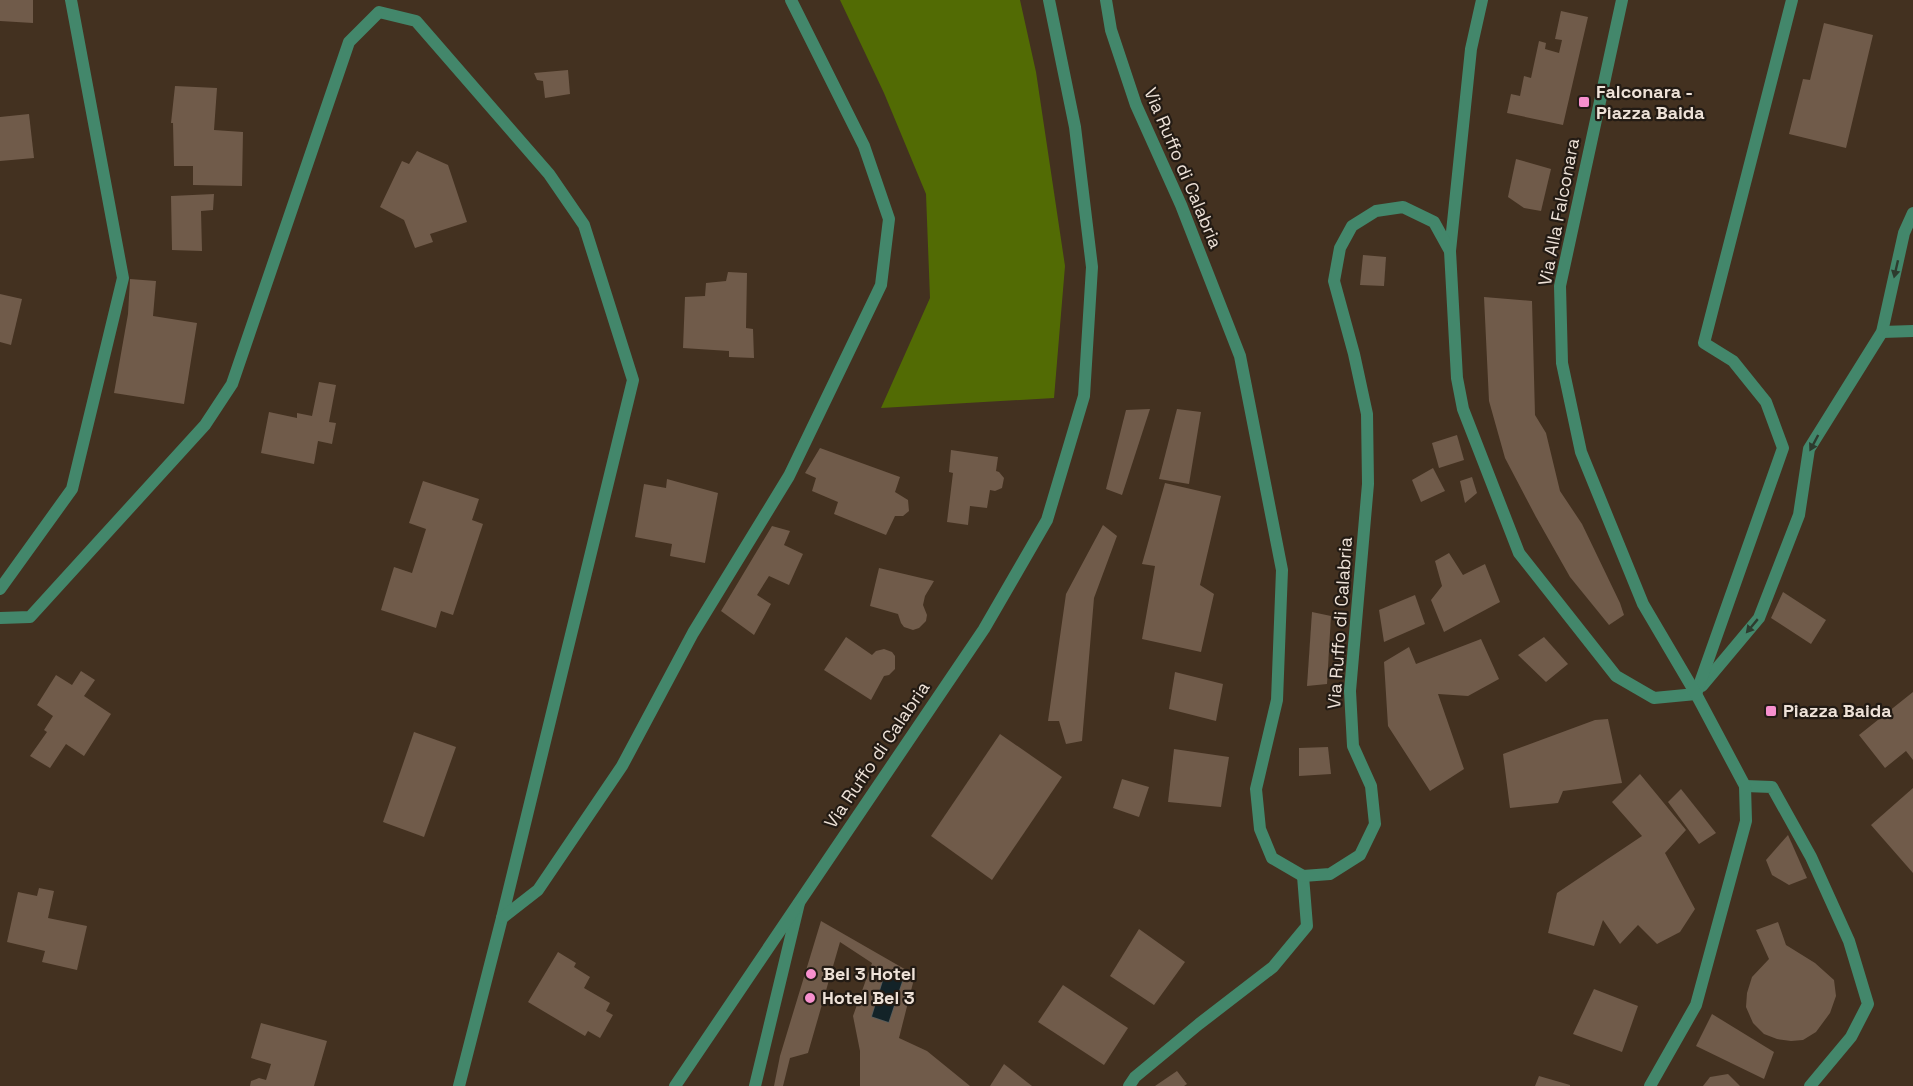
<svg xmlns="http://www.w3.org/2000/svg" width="1913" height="1086" font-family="'Space Grotesk',sans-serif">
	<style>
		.green { fill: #526b04 }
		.water { fill: #132328; stroke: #555c5d; stroke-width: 1.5 }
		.building { fill: #705b4a; fill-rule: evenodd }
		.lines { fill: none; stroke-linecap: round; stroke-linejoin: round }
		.minor { stroke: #43876b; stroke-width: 12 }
		.tertiary { stroke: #43876b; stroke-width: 12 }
		.oneway { fill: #2d3b2e }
		.poi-dot { fill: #f790ce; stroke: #231b14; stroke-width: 2 }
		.labels { text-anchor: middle; stroke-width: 4.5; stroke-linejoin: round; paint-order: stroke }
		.poi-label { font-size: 18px; font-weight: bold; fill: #eee2d8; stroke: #231b14; text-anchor: start }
		.street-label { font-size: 18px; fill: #eee2d8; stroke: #231b14 }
	</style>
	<rect width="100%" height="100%" fill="#433120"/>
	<path class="green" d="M840,0H1020L1036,72L1065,266L1054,398L881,408L930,298L926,194L884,93Z"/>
	<path class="water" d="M884,975L903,981L889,1023L871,1017Z"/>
	<g class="building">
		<path d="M0,0H33V23L0,21Z"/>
		<path d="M1561,11L1588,17L1563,125L1507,113L1511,94L1520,96L1524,76L1531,78L1539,41L1546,43L1545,49L1559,53L1562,40L1555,39Z"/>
		<path d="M1824,23L1873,35L1846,148L1789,134L1803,79L1810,80Z"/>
		<path d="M568,70L570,94L545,98L543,81L537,80L534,73Z"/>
		<path d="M175,86L217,88L214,130L243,132L242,186L193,185V166H174L173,123H171Z"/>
		<path d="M29,114L34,158L0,161V117Z"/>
		<path d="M417,151L448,165L467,222L430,234L433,242L415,248L404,220L380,207L402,161L409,164Z"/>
		<path d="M1516,159L1551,169L1541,211L1524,208L1508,197Z"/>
		<path d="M214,194L213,210L201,211L202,251L172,250L171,196Z"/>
		<path d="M1363,255L1386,257L1384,286L1360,285Z"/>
		<path d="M728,272L747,273L746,328L753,329L754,358L729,357V351L683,348L685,297L705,296L706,283L726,281Z"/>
		<path d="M130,279L156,281L153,316L197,323L184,404L114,393L128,314Z"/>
		<path d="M0,294L22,299L11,345L0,342Z"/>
		<path d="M1484,297L1532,301L1535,415L1546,433L1560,491L1582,524L1620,603L1624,615L1609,625L1570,577L1536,517L1505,458L1489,401Z"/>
		<path d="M319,382L336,385L329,422L336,423L332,444L318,441L314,464L261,453L269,412L297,418V413L312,416Z"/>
		<path d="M1150,409L1122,495L1106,489L1126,410Z"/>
		<path d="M1177,409L1201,412L1189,484L1159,479Z"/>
		<path d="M1457,435L1464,460L1439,468L1432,443Z"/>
		<path d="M820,448L900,477L895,492L908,500L909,511L903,516H895L886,535L834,514L838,502L812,491L816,478L805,473Z"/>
		<path d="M951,450L998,457L996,471L999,472L1004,478L1002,488L995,491L990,490L987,508L970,506L968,525L947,522L953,473L949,472Z"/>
		<path d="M1433,468L1445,491L1421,502L1412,480Z"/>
		<path d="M1472,477L1477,493L1465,503L1460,481Z"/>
		<path d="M667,479L718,493L705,563L670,556L672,544L635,537L644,484L666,488Z"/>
		<path d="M423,481L479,499L472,520L483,524L453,615L441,611L436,628L381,610L394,567L412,573L426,529L409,523Z"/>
		<path d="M1165,483L1221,496L1200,585L1214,594L1201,652L1142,639L1155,566L1142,564Z"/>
		<path d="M1103,525L1117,536L1094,598L1082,741L1066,744L1059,721H1048L1066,594Z"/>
		<path d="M772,526L790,531L784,545L803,554L789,585L769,576L757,595L771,604L754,635L721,611Z"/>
		<path d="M1449,553L1463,575L1485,564L1500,602L1444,632L1431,600L1442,586L1435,561Z"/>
		<path d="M879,568L934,581L925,596L923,605L927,615L926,621L919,628L913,630L904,627L901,623L898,614L870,606Z"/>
		<path d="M1783,592L1826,620L1811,644L1771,618Z"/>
		<path d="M1415,595L1425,624L1384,642L1379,610Z"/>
		<path d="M1312,612L1331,616L1327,684L1307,686Z"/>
		<path d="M846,637L872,655L876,651L884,649L892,652L895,656V669L889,675L884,676L871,700L824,670Z"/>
		<path d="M1544,637L1568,664L1546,682L1518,655Z"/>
		<path d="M1481,639L1499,679L1468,696L1438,694L1464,769L1430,791L1388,726L1384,662L1409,647L1416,664Z"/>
		<path d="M81,671L95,680L84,696L111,714L84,756L66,744L50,768L30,756L47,732L44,730L53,716L37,705L56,675L72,685Z"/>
		<path d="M1175,672L1223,684L1216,721L1169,709Z"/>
		<path d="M1913,692V760L1906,751L1885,768L1859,735Z"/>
		<path d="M1608,719L1622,783L1563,791L1558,803L1510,808L1503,754L1595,720Z"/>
		<path d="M414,732L456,747L424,837L383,822Z"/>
		<path d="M1000,734L1062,777L992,880L931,836Z"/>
		<path d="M1328,747L1331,774L1299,776V748Z"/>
		<path d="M1174,749L1229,757L1221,807L1168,802Z"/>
		<path d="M1640,774L1686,830L1665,853L1695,909L1680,932L1657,944L1638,925L1620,944L1603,920L1594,946L1548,933L1557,893L1642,836L1612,802Z"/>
		<path d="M1122,779L1149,787L1139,817L1113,808Z"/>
		<path d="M1913,788V873L1871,825Z"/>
		<path d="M1681,789L1716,833L1699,844L1668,802Z"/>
		<path d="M1788,835L1807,878L1789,885L1772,875L1766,860Z"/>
		<path d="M39,888L54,891L48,918L87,926L77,970L42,962L45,951L7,942L18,892L37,896Z"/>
		<path d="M821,921L915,975L899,1038L927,1051L970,1086H860V1051L853,1016L872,963L840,942L808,1053L790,1058L783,1086H774L780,1056ZM884,975L903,981L889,1023L871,1017Z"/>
		<path d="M1778,922L1786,945L1815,963L1834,980L1836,996L1830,1013L1816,1032L1803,1040L1791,1041L1777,1039L1764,1034L1753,1023L1746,1007L1747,993L1752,977L1769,959L1756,930Z"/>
		<path d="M1139,929L1185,962L1154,1005L1110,976Z"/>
		<path d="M558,952L576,963L574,967L590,977L584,988L610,1003L606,1011L613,1015L600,1038L588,1031L585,1036L528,1002Z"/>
		<path d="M1063,985L1128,1028L1104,1065L1038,1022Z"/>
		<path d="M1594,989L1638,1006L1622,1052L1573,1034Z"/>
		<path d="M1712,1014L1774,1052L1764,1079L1696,1046Z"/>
		<path d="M261,1023L327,1041L314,1086H250L251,1081L259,1078L266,1080L271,1064L251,1058Z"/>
		<path d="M1004,1064L1032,1086H990Z"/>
		<path d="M1177,1071L1187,1084L1184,1086H1155Z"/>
		<path d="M1728,1074L1740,1086H1703L1710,1077Z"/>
		<path d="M1539,1076L1570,1085V1086H1535Z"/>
	</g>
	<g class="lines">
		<g class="minor">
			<path d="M1450,251L1471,49L1482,0"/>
			<path d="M1882,332L1913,331"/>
			<path d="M0,589L72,489L123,278L71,0"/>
			<path d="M0,618L30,617L205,425L232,384L349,42L379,12L416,21L549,174L584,225L633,380L502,918L459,1086"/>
			<path d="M1702,686L1759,618L1799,515L1809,449L1882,332L1904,233L1913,213"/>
			<path d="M1696,694L1783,448L1766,402L1733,361L1704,343L1792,0"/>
			<path d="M1745,786L1772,787L1811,857L1849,941L1868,1004L1851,1037L1810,1086"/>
			<path d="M502,918L538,890L622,766L693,633L789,476L881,285L889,219L864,146L791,0"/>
			<path d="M755,1086L799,903"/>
			<path d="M1129,1086L1135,1077L1199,1024L1273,967L1307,926L1303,876"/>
		</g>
		<g class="tertiary">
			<path d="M1106,0L1111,30L1136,105L1181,205L1240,356L1282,570L1277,700L1256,789L1260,829L1272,858L1303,876L1330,874L1360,855L1375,824L1371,786L1353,746L1350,691L1368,484L1367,414L1354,354L1334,281L1340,248L1352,226L1376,211L1403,207L1434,222L1450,251L1457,378L1463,409L1519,553L1616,676L1654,698L1696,694"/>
			<path d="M1622,0L1560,286L1562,363L1581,452L1643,604L1696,694L1745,786L1746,821L1696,1005L1650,1086"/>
			<path d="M675,1086L984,629L1047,520L1084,396L1092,267L1075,127L1049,0"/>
		</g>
	</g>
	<defs><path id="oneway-solid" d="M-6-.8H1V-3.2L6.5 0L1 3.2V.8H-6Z" transform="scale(1.5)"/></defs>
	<g class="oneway">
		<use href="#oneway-solid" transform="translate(1896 269) rotate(103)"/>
		<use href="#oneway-solid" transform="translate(1814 443) rotate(118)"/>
		<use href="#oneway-solid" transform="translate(1752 626) rotate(130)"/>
	</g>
	<g class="poi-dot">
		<rect x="1578" y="96" width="12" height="12" rx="3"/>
		<rect x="1765" y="705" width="12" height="12" rx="3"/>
		<circle cx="811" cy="974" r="6"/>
		<circle cx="810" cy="998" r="6"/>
	</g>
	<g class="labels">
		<g class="poi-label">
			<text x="1596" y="98">Falconara -<tspan x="1596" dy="21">Piazza Baida</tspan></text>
			<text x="1783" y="717">Piazza Baida</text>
			<text x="823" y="980">Bel 3 Hotel</text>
			<text x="822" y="1004">Hotel Bel 3</text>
		</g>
		<g class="street-label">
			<text transform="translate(1183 168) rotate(67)" y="6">Via Ruffo di Calabria</text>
			<text transform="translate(1559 212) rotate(-79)" y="6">Via Alla Falconara</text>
			<text transform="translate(1340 623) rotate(-86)" y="6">Via Ruffo di Calabria</text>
			<text transform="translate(877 755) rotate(-56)" y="6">Via Ruffo di Calabria</text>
		</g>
	</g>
</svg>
